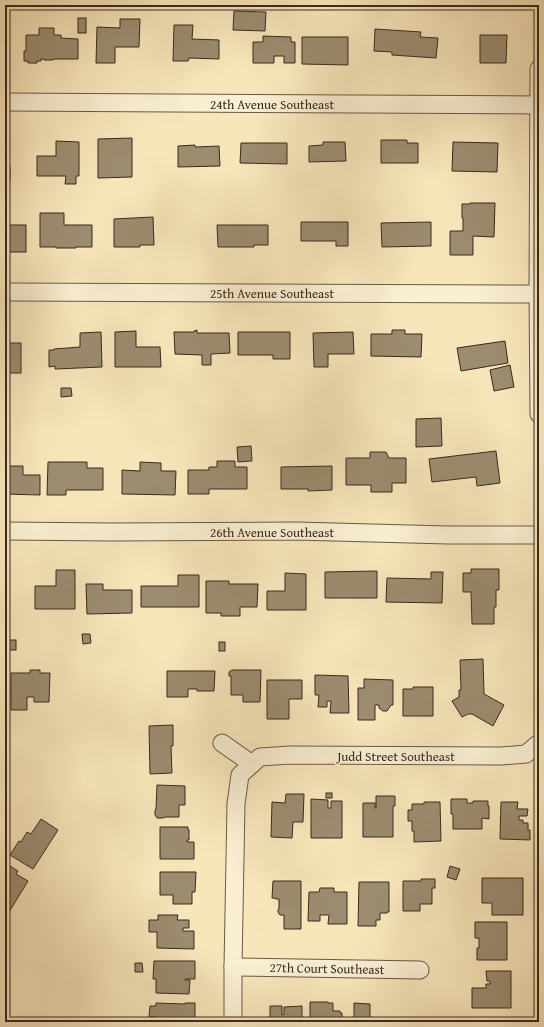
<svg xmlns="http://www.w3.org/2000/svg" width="544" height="1027" font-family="'Gentium Book Plus',serif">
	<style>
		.building { fill: #9c8c70; stroke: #382a1f }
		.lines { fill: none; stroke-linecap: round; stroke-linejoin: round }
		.minor-casing { stroke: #685946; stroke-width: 19 }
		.minor { stroke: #faefd3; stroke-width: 17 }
		.labels { text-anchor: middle; stroke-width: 3.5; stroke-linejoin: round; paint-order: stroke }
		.street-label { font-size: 13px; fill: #382a1f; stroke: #faefd3 }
	</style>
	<rect width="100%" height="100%" fill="#f8e6bb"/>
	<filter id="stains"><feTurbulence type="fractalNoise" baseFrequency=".005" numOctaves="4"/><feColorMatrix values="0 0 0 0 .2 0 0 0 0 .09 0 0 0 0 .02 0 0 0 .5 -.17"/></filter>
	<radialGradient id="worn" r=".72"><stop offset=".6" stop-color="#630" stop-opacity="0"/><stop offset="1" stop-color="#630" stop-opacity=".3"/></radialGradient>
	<g class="building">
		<path d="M234,11L266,12L265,31L233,30Z"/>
		<rect x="78" y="18" width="8" height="15"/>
		<path d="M120,19H140L139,47H115V63H96L97,27L120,28Z"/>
		<path d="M174,25H193L192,39L219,40V59L189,58L188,61H173Z"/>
		<path d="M39,28H54V35H61V38L78,39V59H54L53,60H44V59H41V61H37V63H28V61H24V51H26V35H39Z"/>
		<path d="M375,29L421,32L420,37L438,38L436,58L392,55V52L374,51Z"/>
		<path d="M480,35H507L506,63H480Z"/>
		<path d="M263,36L291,37V42H295V63H284V56H274V63H253V42H263Z"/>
		<path d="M302,37H348V65L302,64Z"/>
		<path d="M132,138V177L98,178V139Z"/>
		<path d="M381,140H407V143H418V163H381Z"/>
		<path d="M56,141L79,142V176H76V184H65L66,176H37V156H56Z"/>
		<path d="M323,142H345L346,161L309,162V146L323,145Z"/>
		<path d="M453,142L498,143L497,172L452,171Z"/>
		<path d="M241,143H287V164L240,163Z"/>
		<path d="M195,145V147L219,146L220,166L178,167V146Z"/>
		<rect x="5" y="166" width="5" height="15"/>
		<path d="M470,203H495L494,237L473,236V255H450V231H463V218H462V204H470Z"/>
		<path d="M40,213H64V225H92V247H76V248H56V247H40Z"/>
		<path d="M153,217L154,245H140V247H114V219Z"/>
		<path d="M301,222H348V246H336V241H301Z"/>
		<path d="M431,222V246L382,247L381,223Z"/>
		<rect x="5" y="225" width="21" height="27"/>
		<path d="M217,225H268V245H254V247H218Z"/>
		<path d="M197,330V333H229L230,353L211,354V365H202V355L175,354L174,332H194V331Z"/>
		<path d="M392,330H405V334H422L421,357L371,356V334H392Z"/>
		<path d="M136,331V347H160L161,367H115V332Z"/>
		<path d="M101,332L102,367L55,369V366L49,367V350H54V349L80,347V333Z"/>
		<path d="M238,332H290V359H273V355H238Z"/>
		<path d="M353,332L354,354H328V367H314L313,333Z"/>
		<path d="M505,341L508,363L461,371L457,348Z"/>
		<rect x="5" y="343" width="16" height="30"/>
		<path d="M510,365L514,387L494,391L490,370Z"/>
		<path d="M61,388H71L72,396L61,397Z"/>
		<path d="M441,418L442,446L416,447V419Z"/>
		<path d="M251,446L252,461L238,462L237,447Z"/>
		<path d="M496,451L500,483L477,486L476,477L432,482L429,459Z"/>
		<path d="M370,452H386L389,458H406V483H392V492H371V485H346V458H370Z"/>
		<path d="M217,461H235V467H247V489H209V494H188V470H209V467H217Z"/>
		<path d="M48,462H87V468H103V490H66V495H47Z"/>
		<path d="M140,462L161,463V471H176L175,495L122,494V470L140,471Z"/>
		<path d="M5,466H23V475H40V495L5,494Z"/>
		<path d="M332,466V490L308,491V489H281V467Z"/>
		<path d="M471,569H499V590H496V607H494V624H472L471,592H463V573H471Z"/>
		<path d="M56,570H75V609H35V586H56Z"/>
		<path d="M377,571V598H325V572Z"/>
		<path d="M431,572H443L442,603L386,602L387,578L431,579Z"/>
		<path d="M285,573L306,574V610H267V591H285Z"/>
		<path d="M178,575H199V607H141V586H178Z"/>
		<path d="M206,581H229V584H258L257,607H240V616H221V613H206Z"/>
		<path d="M86,584H103V590H132V613L87,614Z"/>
		<path d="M82,634H90L91,643L83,644Z"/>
		<rect x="9" y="640" width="7" height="10"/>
		<rect x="219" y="642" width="6" height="9"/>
		<path d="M483,659L484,694L504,705L493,726L472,714H468L462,717L452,701L459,697V690H461L460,660Z"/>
		<path d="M30,670H40V673H50L49,702H34V697H27V710H11V673H30Z"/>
		<path d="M232,670H261L260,702H243V695H231V676H229V672Z"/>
		<path d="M167,671H215L214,691H197V689H188V697H167Z"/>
		<path d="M315,675L348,676L349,713H330L331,701H327V707H318L319,695H315Z"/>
		<path d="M364,679L393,680V705H391L387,711H383L379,708V705H375V720H358V688H364Z"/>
		<path d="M267,680H302V699H289V719H267Z"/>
		<path d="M413,687H433V716H403V689H413Z"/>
		<path d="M173,725V746H171L172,773L150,774L149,726Z"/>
		<path d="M157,785L185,786V805H179V817H165L163,818H157L155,815V810L156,809Z"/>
		<rect x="326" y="793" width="6" height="5"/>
		<path d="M286,794H304L303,822H293L292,838L271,837L272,802L285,803Z"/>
		<path d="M376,796H395V806H393V837H363V803H375V808H376Z"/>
		<path d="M311,799L328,800V808H331V801H342V838H311Z"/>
		<path d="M451,799H467V803H473V801H488V806H489V819L482,818V829H453V814H451Z"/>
		<path d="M424,802H440L441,841L414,842V831H412V821H408V810H412V804H424Z"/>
		<path d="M501,802H518L517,809H528L527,816H519V820H523V823H528V830H530V840L500,839Z"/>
		<path d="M41,819L58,830L33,869L10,855L19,841L21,842L27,832L31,834Z"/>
		<path d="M160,827H188V830H189V840H187V842H194V859H160Z"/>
		<path d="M5,863L18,871L16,874L28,881L9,912L5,910Z"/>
		<path d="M450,866L460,869L456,880L447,877Z"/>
		<path d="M160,872H196L195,892H192V904H173V895H160Z"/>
		<path d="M482,878H523V915H492V903H482Z"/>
		<path d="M421,879H435V888H432V904H420V911H403V881H421Z"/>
		<path d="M273,881H301V929H284V915H280L278,912V910L279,908V899H276L274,898H272Z"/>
		<path d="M359,882H389V912H387V913H380V920H376V926H358Z"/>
		<path d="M320,888H334V892H347V924H328L329,915H320V921H308L309,892H319Z"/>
		<path d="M158,915H178L177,920H189V928H183V931H194V949L157,948V932H149V920H158Z"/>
		<path d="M475,922H507V960H477V948H479V938H475Z"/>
		<path d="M154,961H195V979H185V980H190L189,994L156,993V979H153Z"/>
		<path d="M135,963H142L143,972H135Z"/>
		<path d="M486,971H511V1008H472V988H486V984H490V981H487Z"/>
		<path d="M310,1002H328V1003H333V1011H340V1013H342V1022H310Z"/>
		<path d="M156,1003L185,1004V1003H195V1022H156V1017H149L150,1006H156Z"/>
		<path d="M354,1003L370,1004V1020H374V1022H354Z"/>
		<path d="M270,1006H282V1015L284,1014V1007L302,1006V1018H300V1022H270Z"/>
		<path d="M395,1019H411V1021H423V1022H395Z"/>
		<rect x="487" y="1019" width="21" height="3"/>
	</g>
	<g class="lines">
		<defs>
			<g id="minor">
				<path d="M539,69L538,294L539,414"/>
				<path d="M5,102L539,105"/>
				<path d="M5,292L539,294"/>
				<path d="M5,531L112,532L296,531L448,535H539"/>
				<path d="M222,743L252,764"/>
				<path d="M233,967L420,970"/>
				<path d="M233,1022V967L236,804L240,775L260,757L290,755L501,756L526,754L539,743"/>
			</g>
		</defs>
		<use href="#minor" class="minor-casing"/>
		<use href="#minor" class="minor"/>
	</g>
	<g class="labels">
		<g class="street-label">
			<text x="272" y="109">24th Avenue Southeast</text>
			<text x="272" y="298">25th Avenue Southeast</text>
			<text x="272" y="537">26th Avenue Southeast</text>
			<text x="396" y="761">Judd Street Southeast</text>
			<text transform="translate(327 968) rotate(1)" y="5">27th Court Southeast</text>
		</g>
	</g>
	<rect width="544" height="1027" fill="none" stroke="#f8e6bb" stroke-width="20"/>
	<rect x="6" y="6" width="532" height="1015" fill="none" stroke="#382a1f" stroke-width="2"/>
	<rect x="10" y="10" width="524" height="1007" fill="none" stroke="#382a1f"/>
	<rect width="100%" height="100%" filter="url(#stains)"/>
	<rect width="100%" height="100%" fill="url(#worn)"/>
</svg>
